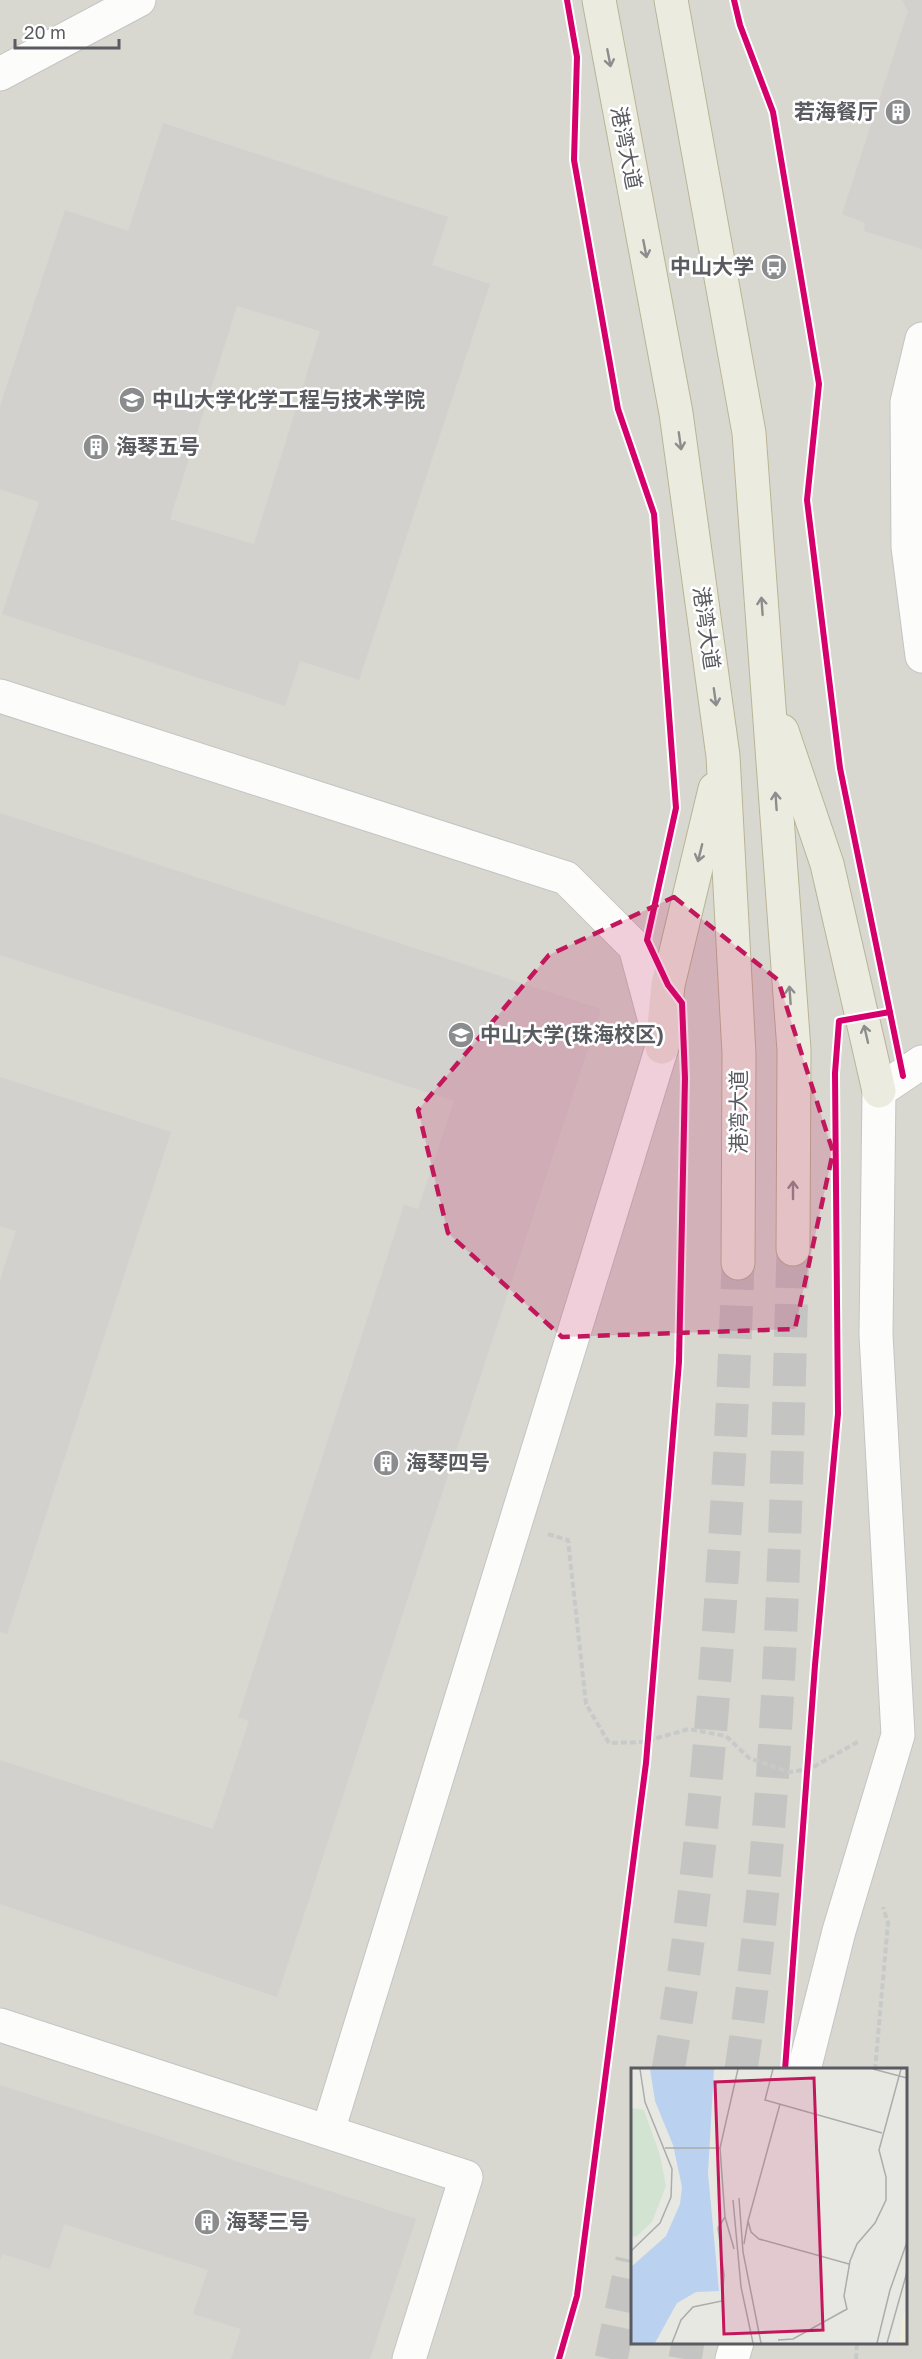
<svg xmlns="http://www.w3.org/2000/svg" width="922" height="2359" font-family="'Golos Text','Noto Sans SC',sans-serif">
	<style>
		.education { fill: #d8d8d1; fill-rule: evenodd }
		.building { fill: #d2d1ce; fill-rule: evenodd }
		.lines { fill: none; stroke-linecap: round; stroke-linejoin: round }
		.highway-tunnel { stroke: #c4c5c2; stroke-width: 33; stroke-dasharray: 33 16; stroke-linecap: butt }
		.minor-casing { stroke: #c4c4c4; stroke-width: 35 }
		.highway-casing { stroke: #bab495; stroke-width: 35 }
		.path { stroke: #c7cac9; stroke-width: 4; stroke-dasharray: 6 3; stroke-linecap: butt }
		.minor { stroke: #fcfcfb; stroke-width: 33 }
		.highway { stroke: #ecebe0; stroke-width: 33 }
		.cycleway-casing { stroke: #fff; stroke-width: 10 }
		.cycleway { stroke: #d6006c; stroke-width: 6 }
		.oneway { stroke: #8c8d8d }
		.marked { fill: #c2185b; fill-opacity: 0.2; stroke: #c2185b; stroke-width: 4.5; stroke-dasharray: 12 8; stroke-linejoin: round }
		.labels { text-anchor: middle; stroke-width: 5; stroke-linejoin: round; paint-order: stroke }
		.poi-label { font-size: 21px; font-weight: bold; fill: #595b60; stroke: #fff; text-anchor: start }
		.street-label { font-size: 21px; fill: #595b60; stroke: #fff }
		.inset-road { fill: none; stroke: #abacab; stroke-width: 1.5 }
		.view { fill: #c2185b; fill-opacity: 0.15; stroke: #c2185b; stroke-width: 3 }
		.inset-edge { fill: none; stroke: #595b60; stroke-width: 3 }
	</style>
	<rect width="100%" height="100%" fill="#e8e8e3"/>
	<path class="education" d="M0,0H922V2359H0ZM632,2070H906V2342H632Z"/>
	<g class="building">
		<path d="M902,0H922V249L864,231L865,223L842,214L908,11Z"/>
		<path d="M163,123L448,217L432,265L490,284L359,680L300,661L285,706L2,614L39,502L0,489V406L65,210L128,231ZM237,306L320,331L254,544L170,519Z"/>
		<path d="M0,813L601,1009L277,1997L0,1904V1760L213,1829L249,1721L238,1717L404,1205L418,1209L454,1101L0,955Z"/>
		<path d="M0,1077L171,1132L7,1634L0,1632V1280L16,1231L0,1226Z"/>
		<path d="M0,2085L416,2219L370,2359H231L241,2329L193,2314L208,2270L64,2224L50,2269L3,2254L0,2260Z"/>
	</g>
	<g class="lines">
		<g class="highway-tunnel">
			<path d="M668,2070C694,1927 707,1782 718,1638C727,1513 734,1388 738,1263"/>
			<path d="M741,2070C782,1798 785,1523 793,1249"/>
			<path d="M611,2359L632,2260"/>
			<path d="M685,2359L688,2342"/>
		</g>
		<defs>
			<g id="minor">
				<path d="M0,74L139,0"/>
				<path d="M922,339L907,402L908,547L922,656"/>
				<path d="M0,696L566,878L635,947L662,1047L328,2131"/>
				<path d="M0,2025L466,2177L409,2359"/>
				<path d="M804,2070L839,1931L898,1735L876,1335L879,1091L922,1062"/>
				<path d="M732,2359L737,2342"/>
			</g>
			<g id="highway">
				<path d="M599,0L676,413L723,756L739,1054L738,1263"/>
				<path d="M671,0L749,433L794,1050L793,1249"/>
				<path d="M782,731L827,864L879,1091"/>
				<path d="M662,1047L668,985L715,789"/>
			</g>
		</defs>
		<use href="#minor" class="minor-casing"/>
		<use href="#highway" class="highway-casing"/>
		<g class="path">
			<path d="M548,1534L568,1540L586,1704L609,1743L643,1742L689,1729L726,1736L749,1758L789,1772L810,1769L859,1741"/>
			<path d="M875,2070L888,1923L883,1907"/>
			<path d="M856,2359L857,2342"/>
		</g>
		<use href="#minor" class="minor"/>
		<use href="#highway" class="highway"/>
		<defs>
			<g id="cycleway">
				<path d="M734,0L740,25L773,112L819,384L807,500L840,768L903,1076"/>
				<path d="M785,2070L815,1665L838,1414L835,1073L839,1021L890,1012"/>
				<path d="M559,2359L577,2296L646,1763L679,1362L685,1078L682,1003L668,985L647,940L676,808L654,514L618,409L574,160L577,57L567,0"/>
			</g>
		</defs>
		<use href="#cycleway" class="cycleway-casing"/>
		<use href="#cycleway" class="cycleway"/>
	</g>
	<defs><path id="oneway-shaft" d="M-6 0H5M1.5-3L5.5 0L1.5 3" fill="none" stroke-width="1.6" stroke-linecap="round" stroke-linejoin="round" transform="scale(1.5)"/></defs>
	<g class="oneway">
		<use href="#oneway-shaft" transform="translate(609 58) rotate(79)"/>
		<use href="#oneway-shaft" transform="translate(645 249) rotate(79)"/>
		<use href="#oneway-shaft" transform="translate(680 441) rotate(82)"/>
		<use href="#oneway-shaft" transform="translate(762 606) rotate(-94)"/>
		<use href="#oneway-shaft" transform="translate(715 697) rotate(82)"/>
		<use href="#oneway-shaft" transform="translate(776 801) rotate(-94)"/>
		<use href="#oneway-shaft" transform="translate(700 853) rotate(104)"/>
		<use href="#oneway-shaft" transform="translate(790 995) rotate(-94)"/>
		<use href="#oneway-shaft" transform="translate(866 1034) rotate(-103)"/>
		<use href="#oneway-shaft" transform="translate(793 1190) rotate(-90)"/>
	</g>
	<path class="marked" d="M674,897L778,980L833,1152L795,1329L562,1337L448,1233L418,1110L549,955Z"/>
	<defs>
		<symbol id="building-disc" viewBox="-11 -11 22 22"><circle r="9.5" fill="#8b8c8e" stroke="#fff"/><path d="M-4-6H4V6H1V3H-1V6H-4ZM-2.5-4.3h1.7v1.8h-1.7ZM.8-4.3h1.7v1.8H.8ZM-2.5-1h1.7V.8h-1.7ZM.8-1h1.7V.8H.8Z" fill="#fff"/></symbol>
		<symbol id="bus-disc" viewBox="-11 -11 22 22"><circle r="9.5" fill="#8b8c8e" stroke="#fff"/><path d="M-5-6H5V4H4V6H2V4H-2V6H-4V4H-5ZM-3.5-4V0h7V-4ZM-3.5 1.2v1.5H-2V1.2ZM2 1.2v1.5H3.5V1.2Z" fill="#fff"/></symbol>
		<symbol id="university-disc" viewBox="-11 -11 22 22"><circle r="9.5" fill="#8b8c8e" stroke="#fff"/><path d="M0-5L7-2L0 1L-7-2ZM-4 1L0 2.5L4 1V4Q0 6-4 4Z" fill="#fff"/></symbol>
	</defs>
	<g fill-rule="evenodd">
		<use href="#building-disc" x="883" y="97" width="30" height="30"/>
		<use href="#bus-disc" x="759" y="252" width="30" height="30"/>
		<use href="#university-disc" x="117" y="385" width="30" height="30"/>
		<use href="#building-disc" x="81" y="432" width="30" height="30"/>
		<use href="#university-disc" x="446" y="1020" width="30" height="30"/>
		<use href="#building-disc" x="371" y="1448" width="30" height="30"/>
		<use href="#building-disc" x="192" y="2207" width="30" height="30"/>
	</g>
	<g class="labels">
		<g class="poi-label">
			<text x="878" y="119" text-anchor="end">若海餐厅</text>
			<text x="754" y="274" text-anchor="end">中山大学</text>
			<text x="152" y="407">中山大学化学工程与技术学院</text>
			<text x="116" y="454">海琴五号</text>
			<text x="480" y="1042">中山大学(珠海校区)</text>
			<text x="406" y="1470">海琴四号</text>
			<text x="226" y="2229">海琴三号</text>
		</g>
		<g class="street-label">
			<text transform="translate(626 148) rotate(79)" y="7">港湾大道</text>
			<text transform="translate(706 628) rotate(82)" y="7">港湾大道</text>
			<text transform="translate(739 1112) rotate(-90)" y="7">港湾大道</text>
		</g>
	</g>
	<g transform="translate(631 2068)">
		<rect width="276" height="276" fill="#e8e8e3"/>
		<path d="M0,33L1,40L13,42L29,87L35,118L21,154L5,169L0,168Z" fill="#d2e3d2"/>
		<path d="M276,235V275H268L272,249Z" fill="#efedda"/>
		<path d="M19,1H83L77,105L88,223L65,224L46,235L24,275H0V199L35,168L49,136L51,119L42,77L24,33Z" fill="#bad2ef"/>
		<path class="inset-road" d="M142,1L134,32L251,65M242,1L276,10M149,36L117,153L120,164L128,171L218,196M34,80H89M108,130L112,184L130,275M102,132L110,219L122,275M94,149L103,181M113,176L117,153M0,183L29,155L40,129L41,101L14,34L9,1M147,272L162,271L216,241L213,228L219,193L226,176L244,155L255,132V109L248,82L270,1M41,275L50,252L62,239L91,233L93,207L87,160L94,149L89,80L107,1M246,275L259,222L276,174M256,275L276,204"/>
		<path class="view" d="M183,10L192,262L93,266L84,14Z"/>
		<rect width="276" height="276" class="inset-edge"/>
	</g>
	<path d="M15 39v9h104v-9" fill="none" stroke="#595b60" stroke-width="3"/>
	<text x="24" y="39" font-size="18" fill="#595b60" stroke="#ffffff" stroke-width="4.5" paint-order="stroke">20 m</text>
</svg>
